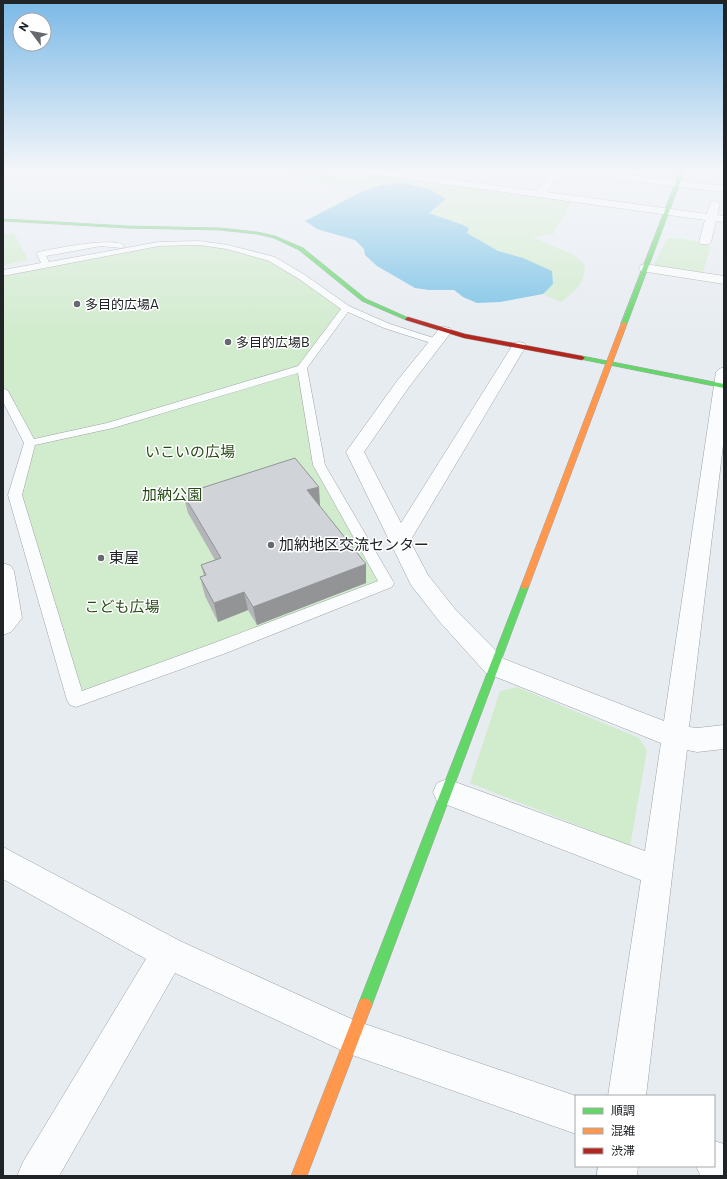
<svg xmlns="http://www.w3.org/2000/svg" width="727" height="1179" font-family="Commissioner,'Noto Sans JP',sans-serif">
	<style>
		.green { fill: #d1ebcd }
		.water { fill: #77c1e6 }
		.lines { fill: none; stroke-linecap: round; stroke-linejoin: round }
		.lane-casing { stroke: #9ea2a6; stroke-width: 1 }
		.street-casing { stroke: #9ea2a6; stroke-width: 1 }
		.fast-casing { stroke: #9ea2a6; stroke-width: 1 }
		.slow-casing { stroke: #9ea2a6; stroke-width: 1 }
		.jam-casing { stroke: #9ea2a6; stroke-width: 1 }
		.lane { fill: #fbfcfd; fill-rule: evenodd }
		.street { fill: #fbfcfd; fill-rule: evenodd }
		.fast { fill: #63d668; fill-rule: evenodd }
		.slow { fill: #ff974d; fill-rule: evenodd }
		.jam { fill: #b3261e; fill-rule: evenodd }
		.wall { fill: #b3b5b9 }
		.shaded-wall { fill: #929496 }
		.building { fill: #d0d3d7; stroke: #929496 }
		.poi-dot { fill: #666a6e; stroke: #fff; stroke-width: 1.5 }
		.labels { text-anchor: middle; stroke-width: 3; stroke-linejoin: round; paint-order: stroke }
		.far-poi-label { font-size: 13px; fill: #212427; stroke: #fff; text-anchor: start }
		.park-label { font-size: 15px; fill: #264a16; stroke: #fff }
		.poi-label { font-size: 15px; fill: #212427; stroke: #fff; text-anchor: start }
	</style>
	<rect width="100%" height="100%" fill="#e7ecf1"/>
	<g class="green">
		<path d="M280,169H316L322,173L335,177L358,181L373,174L572,201L553,234L532,237L572,254L585,264C584,286 577,289 561,302L543,294L553,284L523,258L499,251L481,243L445,219L429,213L437,208L429,189L404,183L383,185L365,190L332,185L288,174Z"/>
		<path d="M14,233L28,260L3,265V235Z"/>
		<path d="M676,238L699,242L711,247L702,274L658,267L654,264L667,239Z"/>
		<path d="M199,243L228,247L272,259L346,308L302,368L319,465L387,583L76,700L15,495L30,443L3,391V273L159,244Z"/>
		<path d="M517,687L639,738L647,750L630,846L470,783L500,691Z"/>
	</g>
	<path class="water" d="M404,183L429,189L446,199L429,213L463,225L469,228L467,233L498,251L523,258L552,271L553,284L543,294L500,302L477,303L463,297L454,290H429L415,288L377,266L365,255L364,249L355,240L317,229L305,221L365,190L383,185Z"/>
	<g class="lines">
		<defs>
			<path id="lane" d="M199,241L228,245L275,257L305,275L349,306L390,324L440,340L442,342L437,345L434,344L384,328L348,312L307,368L325,465L394,583L392,587L226,653L76,707L70,705L67,700L8,495L24,443L3,402V388L8,391L34,439L107,423L298,366L341,309L299,279L269,261L227,249L199,245L159,246L3,276V270L41,263L37,254L38,252C54,249 114,236 125,246L121,248L101,246L46,256L49,262L159,242ZM298,373L313,465L378,581L214,643L82,691L22,495L35,445L113,428Z"/>
			<g id="street">
				<path d="M352,169H375L537,191L555,169H563L547,192L707,214L710,204L715,201L720,204L717,215L724,216V222L716,221L711,242L709,244H701L699,242L705,220L357,172Z"/>
				<path d="M617,174L724,186V192L614,179L612,177Z"/>
				<path d="M645,264L724,276V284L641,271L639,268L641,265Z"/>
				<path d="M445,327L450,328L452,331L409,387L364,452L401,523L514,343L519,342L524,343L526,346L410,541L428,575L455,609L504,659L664,721L716,372L719,369L724,367V437L689,727L697,728L724,725V749L697,752L687,750L646,1096H608L641,880L437,801L433,792L437,783L447,779L645,851L661,743L486,673L439,621L411,585L346,452L397,381L440,328Z"/>
				<path d="M3,563L11,566L14,571L22,618L11,632L3,635Z"/>
				<path d="M3,847L180,941L356,1021L576,1096V1134L352,1055L175,973L59,1176H17L23,1162L146,959L3,879Z"/>
				<path d="M714,1141L724,1144V1176H703L700,1175L696,1166H714Z"/>
				<path d="M598,1166H638L637,1176H597Z"/>
			</g>
			<g id="fast">
				<path d="M681,169H685L627,324L622,325L621,324Z"/>
				<path d="M3,219L128,226L220,228L257,232L275,236L303,248L366,299L411,319L406,320L362,301L299,250L274,238L257,234L220,230L128,228L3,221Z"/>
				<path d="M582,356L724,384V388L580,359L579,358Z"/>
				<path d="M525,583L529,586L372,1005L370,1010L365,1012L360,1010L358,1005L521,586Z"/>
			</g>
			<g id="slow">
				<path d="M624,322L627,324L529,586L525,589L522,588L521,586L621,324Z"/>
				<path d="M365,998L370,1000L372,1005L307,1176H291L360,1000Z"/>
			</g>
			<path id="jam" d="M408,317L465,334L582,356L585,358L582,360L464,338L406,320L405,319Z"/>
		</defs>
		<use href="#lane" class="lane-casing"/>
		<use href="#street" class="street-casing"/>
		<use href="#fast" class="fast-casing"/>
		<use href="#slow" class="slow-casing"/>
		<use href="#jam" class="jam-casing"/>
		<use href="#lane" class="lane"/>
		<use href="#street" class="street"/>
		<use href="#fast" class="fast"/>
		<use href="#slow" class="slow"/>
		<use href="#jam" class="jam"/>
	</g>
	<path class="wall" d="M183,494L320,505L319,506L366,583L257,625L248,610L218,622L205,596L200,577L204,576L201,565L215,560L188,513Z"/>
	<g class="shaded-wall">
		<path d="M319,487L320,505L309,509L307,490Z"/>
		<path d="M366,564V583L257,625L253,607Z"/>
		<path d="M244,592L248,610L218,622L214,603Z"/>
	</g>
	<path class="building" d="M295,458L319,487L307,490L366,564L253,607L244,592L214,603L200,577L206,575L201,565L221,558L183,494Z"/>
	<linearGradient id="sky" x2="0" y2="1"><stop stop-color="#7bb9e7"/><stop offset="0.51" stop-color="#f4f6f9"/><stop offset="1" stop-color="#f4f6f9" stop-opacity="0"/></linearGradient>
	<rect width="727" height="334" fill="url(#sky)"/>
	<g class="poi-dot">
		<circle cx="77" cy="304" r="4"/>
		<circle cx="228" cy="342" r="4"/>
		<circle cx="271" cy="545" r="4"/>
		<circle cx="101" cy="558" r="4"/>
	</g>
	<g class="labels">
		<g class="far-poi-label">
			<text x="85" y="309">多目的広場A</text>
			<text x="236" y="347">多目的広場B</text>
		</g>
		<g class="park-label">
			<text x="190" y="457">いこいの広場</text>
			<text x="172" y="500">加納公園</text>
			<text x="122" y="612">こども広場</text>
		</g>
		<g class="poi-label">
			<text x="279" y="550">加納地区交流センター</text>
			<text x="109" y="563">東屋</text>
		</g>
	</g>
	<rect width="727" height="1179" fill="none" stroke="#212427" stroke-width="8"/>
	<rect x="575" y="1095" width="140" height="72" fill="#ffffff" stroke="#a6a7a9"/>
	<rect x="583" y="1108" width="20" height="6" fill="#63d668" stroke="#a6a7a9"/>
	<text x="611" y="1115" font-size="12" fill="#212427">順調</text>
	<rect x="583" y="1128" width="20" height="6" fill="#ff974d" stroke="#a6a7a9"/>
	<text x="611" y="1135" font-size="12" fill="#212427">混雑</text>
	<rect x="583" y="1148" width="20" height="6" fill="#b3261e" stroke="#a6a7a9"/>
	<text x="611" y="1155" font-size="12" fill="#212427">渋滞</text>
	<g transform="translate(32 32) rotate(302)"><circle r="19" fill="#ffffff" stroke="#a6a7a9"/>
	<path d="M0-3L7 15L0 10L-7 15Z" fill="#666a6e"/>
	<text y="-6" font-size="11" font-weight="bold" text-anchor="middle" fill="#212427">N</text>
	</g>
</svg>
